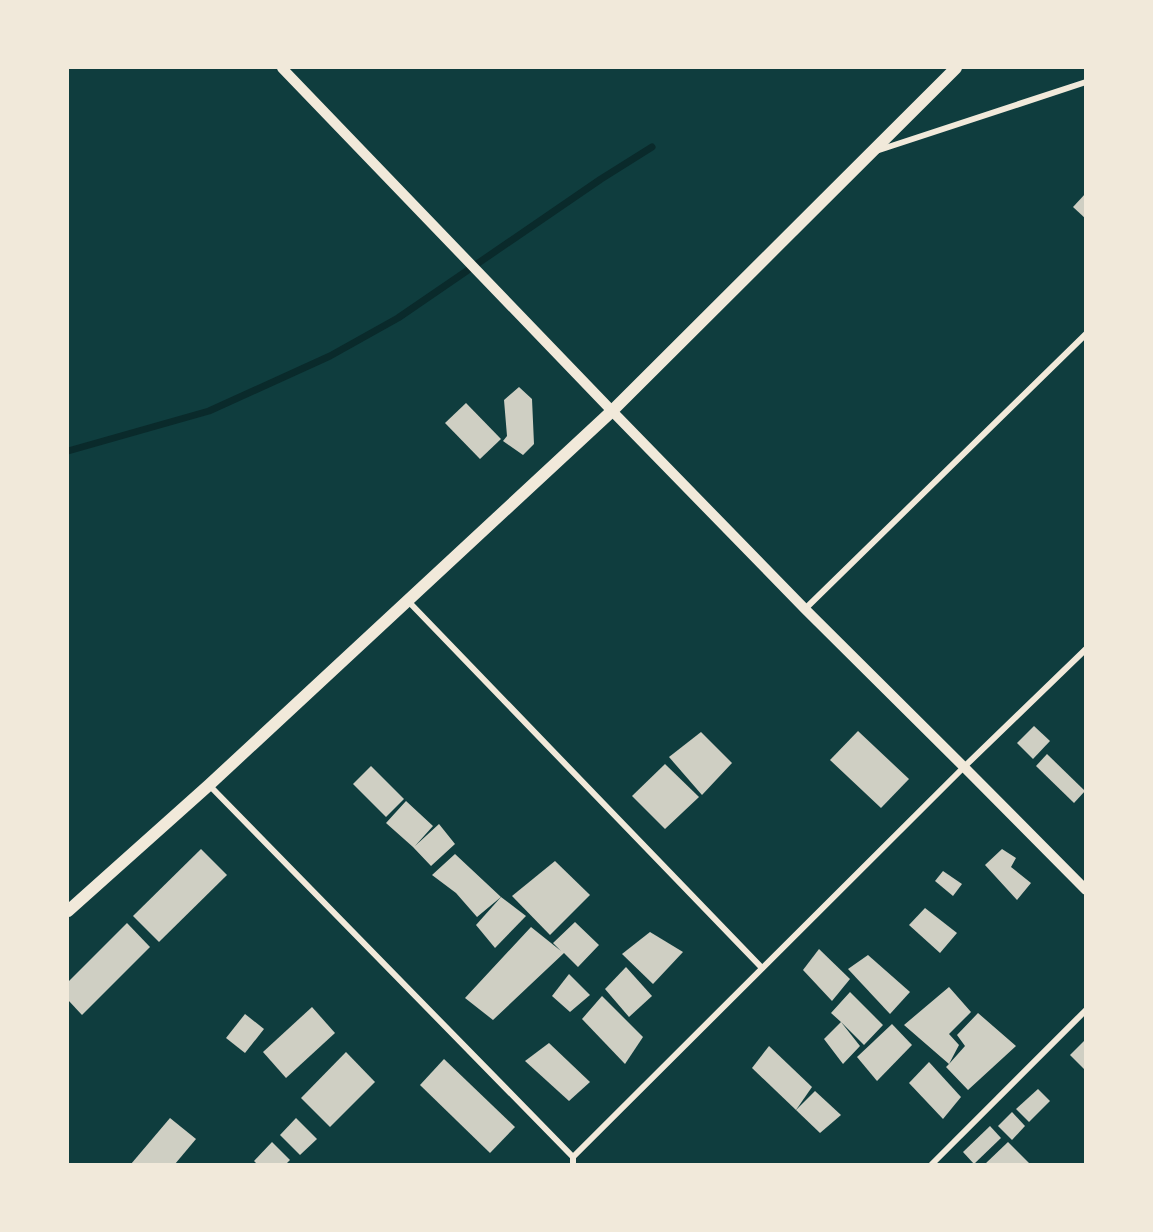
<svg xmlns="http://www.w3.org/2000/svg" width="1153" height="1232" font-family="'Work Sans',sans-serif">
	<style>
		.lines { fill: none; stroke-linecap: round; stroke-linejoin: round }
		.stream { stroke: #0a2a2b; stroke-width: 7 }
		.building { fill: #cfcfc3 }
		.minor { stroke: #f1e9da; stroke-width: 6 }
		.tertiary { stroke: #f1e9da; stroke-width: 10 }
		.secondary { stroke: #f1e9da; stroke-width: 12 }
	</style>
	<rect width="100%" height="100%" fill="#0f3d3e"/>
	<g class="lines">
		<path class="stream" d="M68,451L209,411L330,356L398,318L601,179L652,147"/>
	</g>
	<g class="building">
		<path d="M1086,193V219L1073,207Z"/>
		<path d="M519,387L532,399L534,444L523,455L503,441L507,436L504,400Z"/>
		<path d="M466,403L501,439L480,459L445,423Z"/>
		<path d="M1034,726L1050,741L1033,759L1017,743Z"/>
		<path d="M858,731L909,779L881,808L830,760Z"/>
		<path d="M701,732L732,763L702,795L669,757Z"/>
		<path d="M1047,754L1085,791L1074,803L1036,766Z"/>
		<path d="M665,764L699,797L665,829L632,796Z"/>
		<path d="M371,766L404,799L386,817L353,784Z"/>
		<path d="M406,801L433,826L415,846L439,824L455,844L431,866L413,847L386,823Z"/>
		<path d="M201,849L227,875L159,942L133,916Z"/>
		<path d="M1002,849L1016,858L1011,867L1031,883L1017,900L985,865Z"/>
		<path d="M455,854L501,897L477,917L456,893L432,875Z"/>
		<path d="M555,861L590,895L550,935L512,896Z"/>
		<path d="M943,871L962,884L953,896L935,881Z"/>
		<path d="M501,897L526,916L495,948L476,925Z"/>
		<path d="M925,908L957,933L940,953L909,925Z"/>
		<path d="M575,922L599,945L578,967L564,953L493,1020L465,998L531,927L561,951L553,943Z"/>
		<path d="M127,923L150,947L82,1015L68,1000V982Z"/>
		<path d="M650,932L683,952L653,984L622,954Z"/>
		<path d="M819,949L850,979L832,1001L803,970Z"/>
		<path d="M868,955L910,992L890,1014L848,969Z"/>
		<path d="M626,967L652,996L629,1017L605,989Z"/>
		<path d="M569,974L590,995L570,1012L552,996Z"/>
		<path d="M949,987L971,1012L949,1034L959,1045L949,1064L965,1046L957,1035L978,1013L1016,1046L968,1090L946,1067L949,1064L904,1025Z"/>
		<path d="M850,992L883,1025L864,1045L841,1022L860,1046L843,1064L824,1039L841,1022L831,1013Z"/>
		<path d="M602,996L643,1037L625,1064L582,1019Z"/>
		<path d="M312,1007L335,1033L286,1078L263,1052Z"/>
		<path d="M245,1014L264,1029L245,1053L226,1038Z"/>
		<path d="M892,1024L912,1045L877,1081L857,1057Z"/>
		<path d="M1086,1039V1071L1070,1055Z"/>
		<path d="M549,1043L590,1082L569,1101L525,1061Z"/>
		<path d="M769,1046L812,1087L796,1110L752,1068Z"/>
		<path d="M346,1052L375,1082L330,1127L301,1098Z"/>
		<path d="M444,1059L515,1127L490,1153L420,1085Z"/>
		<path d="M929,1062L961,1097L943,1119L909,1083Z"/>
		<path d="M1038,1089L1050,1101L1029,1122L1016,1109Z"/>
		<path d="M815,1091L841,1115L820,1133L796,1110Z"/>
		<path d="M1012,1112L1025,1126L1012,1140L998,1126Z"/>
		<path d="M170,1118L196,1139L175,1164H131Z"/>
		<path d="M296,1118L317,1139L300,1155L280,1135Z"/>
		<path d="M990,1126L1001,1138L974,1164L963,1152Z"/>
		<path d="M272,1142L290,1160L286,1164H257L254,1161Z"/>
		<path d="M1008,1142L1030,1164H985Z"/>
	</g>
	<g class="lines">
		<g class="minor">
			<path d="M876,151L1086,82"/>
			<path d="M408,601L762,968"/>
			<path d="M805,609L1086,334"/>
			<path d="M209,785L573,1157"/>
			<path d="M573,1164V1157L964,767L1086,649"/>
			<path d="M932,1164L1086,1010"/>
		</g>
		<path class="tertiary" d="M282,68L612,411L805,609L964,767L1086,890"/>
		<path class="secondary" d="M68,911L209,785L612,411L956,68"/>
	</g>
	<rect width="1153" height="1232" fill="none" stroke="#f1e9da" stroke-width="138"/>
</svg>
